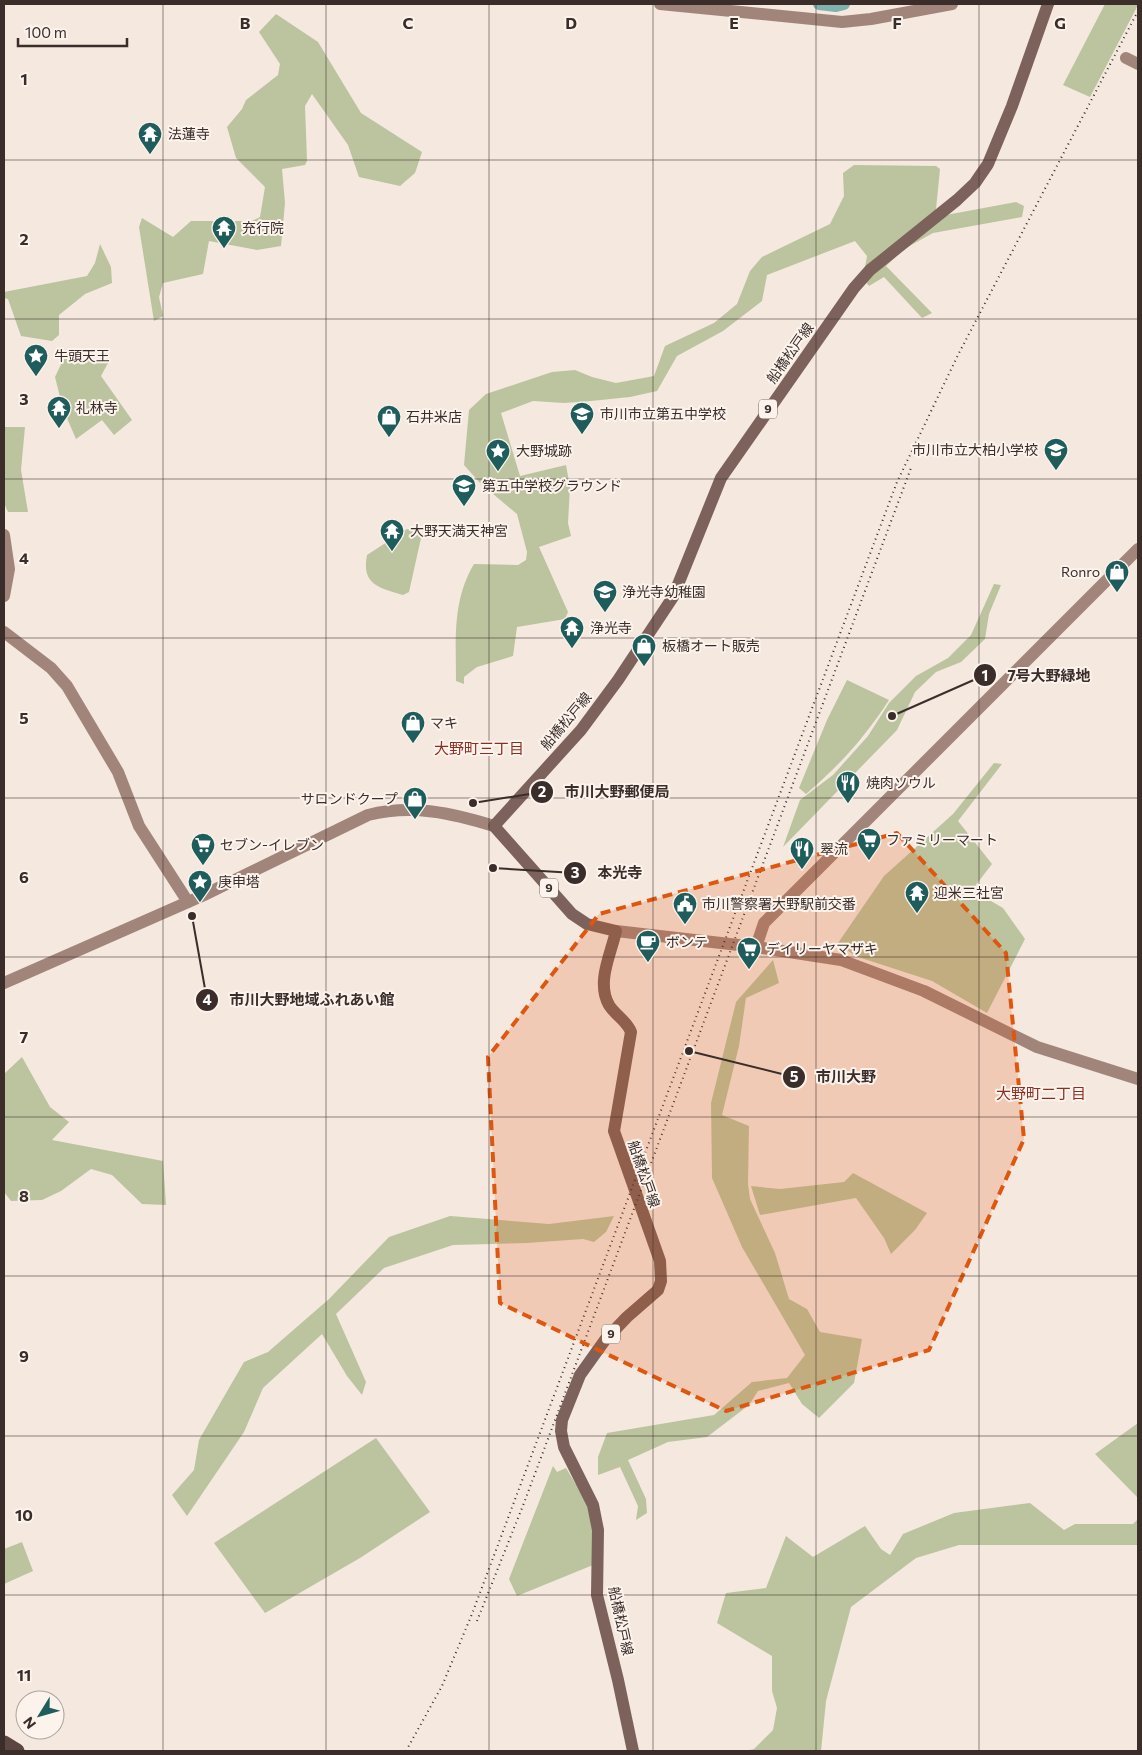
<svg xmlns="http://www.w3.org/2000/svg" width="1142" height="1755" font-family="Commissioner,'Noto Sans JP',sans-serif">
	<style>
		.green { fill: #bbc49e }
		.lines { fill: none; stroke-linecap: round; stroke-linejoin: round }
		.river { stroke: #7db2af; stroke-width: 12 }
		.secondary { stroke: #a1857b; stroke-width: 12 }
		.primary { stroke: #7c625b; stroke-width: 12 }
		.highway { stroke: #5b4641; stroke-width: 15 }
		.rail { stroke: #3a2d2a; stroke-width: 2; stroke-dasharray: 1 4; stroke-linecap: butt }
		.marked { fill: #df570e; fill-opacity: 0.2; stroke: #df570e; stroke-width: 4; stroke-dasharray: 10 6; stroke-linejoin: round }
		.grid { fill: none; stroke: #3a2d2a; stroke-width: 1; stroke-opacity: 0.55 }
		.labels { text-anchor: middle; stroke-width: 4; stroke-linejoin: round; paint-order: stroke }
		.shield { fill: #fbf3ec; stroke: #746864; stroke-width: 1 }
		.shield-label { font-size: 12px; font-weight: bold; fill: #3a2d2a }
		.poi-label { font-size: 14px; fill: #3a2d2a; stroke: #fbf3ec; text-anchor: start }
		.street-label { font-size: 14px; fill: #3a2d2a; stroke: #fbf3ec }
		.neighbourhood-label { font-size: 15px; fill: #8c2e20; stroke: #fbf3ec }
		.grid-label { font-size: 16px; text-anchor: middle; font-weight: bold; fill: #3a2d2a; stroke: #fbf3ec; stroke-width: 4; stroke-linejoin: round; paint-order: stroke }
		.leader { fill: none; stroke: #3a2d2a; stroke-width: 2 }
		.callout-dot { fill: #3a2d2a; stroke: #fbf3ec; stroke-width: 2 }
		.mark-label { font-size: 15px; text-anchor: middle; font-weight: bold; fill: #fff }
		.callout-label { font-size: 15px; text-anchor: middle; font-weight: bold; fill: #3a2d2a; stroke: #fbf3ec; stroke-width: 4; stroke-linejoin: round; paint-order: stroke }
	</style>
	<rect width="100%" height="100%" fill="#f4e8df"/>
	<g class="green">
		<path d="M1105,4L1138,5L1090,97L1063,85Z"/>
		<path d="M276,14L318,42L361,113L422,152L415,173L400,186L359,177L348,145L312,94L305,106L307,161L305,165L282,169L285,203L281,246L257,250L209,241L203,274L163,283L159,297L163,316L154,321L139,227L142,218L173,237L191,221H252L260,217L265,187L236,158L227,127L242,109L246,100L278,75L280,64L259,32Z"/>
		<path d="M854,165L936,166L940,169L936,209L946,215L1016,202L1024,206L1022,217L933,233L904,249L886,266L932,313L922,318L884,277L869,286L863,278L867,256L855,241L767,275L762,301L723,331L677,356L657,391L630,397L591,401L564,403L533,401L501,413L520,476L566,465L570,487L568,523L571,536L539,547L568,612L565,619L517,627L513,656L477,667L464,677V684L456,681C456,640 452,601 474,564L518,565L526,560L527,552L517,514L480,483L464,465L469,410L486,394L552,372L575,370L592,377L616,383L654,376L665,346L714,323L737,304L750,271L762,257L830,224L844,196L843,173Z"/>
		<path d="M100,244L111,267L112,283L85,294L59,315V335L52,341L21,336L8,299L4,298V292L87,276L95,263Z"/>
		<path d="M64,358L108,363L101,376L132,420L114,435L102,420L76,439L63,409L55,377Z"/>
		<path d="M4,427H25L21,470L28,512H8L4,503Z"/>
		<path d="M407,529L417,531L421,538L409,592L403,595C380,588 361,585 367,555Z"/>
		<path d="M994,584L1001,585L989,614L985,639L961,662L936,672L915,692L897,730L783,847L800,800L833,775L868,736L889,703L916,676L948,658L971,635Z"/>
		<path d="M847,680L889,700C865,737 840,765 806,794L799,788L827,720Z"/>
		<path d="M994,763L1002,764L958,821L992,864L972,890L1003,908L1025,939L987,1013L932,981L855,956L838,943L884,876L953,814Z"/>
		<path d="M773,960L779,983L746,998L739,1046L722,1115L749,1126L748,1184L750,1199L775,1253L789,1299L807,1309L820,1332L862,1339L854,1383L819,1418L802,1404L789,1383L758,1391L749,1405L707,1437L668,1442L628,1460L646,1499L647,1513L636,1520L638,1506L620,1467L598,1475V1457L607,1433L714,1415L752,1382L787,1378L805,1355L742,1247L712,1178L711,1103L736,1002Z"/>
		<path d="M22,1057L50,1107L69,1122L52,1140L163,1161L166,1205L142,1204L112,1175L91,1169L61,1191L42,1200L11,1201L4,1192V1074Z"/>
		<path d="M853,1173L927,1213L915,1230L891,1254L884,1238L856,1198L760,1215L751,1186L780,1189L844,1182Z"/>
		<path d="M450,1216L549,1224L614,1216L606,1232L594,1242L583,1239L527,1243L453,1245L384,1268L336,1314L366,1382L362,1395L347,1376L322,1334L263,1388L244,1432L187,1516L172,1495L194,1470L199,1440L244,1362L268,1352L329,1299L389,1237Z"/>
		<path d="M1138,1423V1498L1095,1454Z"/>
		<path d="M376,1438L430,1512L360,1558L265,1613L214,1543Z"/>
		<path d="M553,1466L557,1472L566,1468L586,1501L592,1522L593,1565L517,1596L509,1579Z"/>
		<path d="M1030,1503L1064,1530L1075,1524H1133L1138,1519V1545H959L916,1558L851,1607L826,1701L821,1751H745L754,1749L773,1730L777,1708L772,1691V1656L717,1623L726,1593L766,1588L786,1536L813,1557L865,1526L881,1549L890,1555L903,1534L954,1513Z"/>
		<path d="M22,1542L33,1571L4,1584V1549Z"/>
	</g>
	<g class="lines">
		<path class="river" d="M819,4L836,6L844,4"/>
		<g class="secondary">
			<path d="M660,4L842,22L871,19L952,4"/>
			<path d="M1126,58L1138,64"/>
			<path d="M4,535L9,569L4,596"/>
			<path d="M4,632L51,668L67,686L118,772L139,826L188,902"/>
			<path d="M616,931L756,947L841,960L924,991L1037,1047L1138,1079"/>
			<path d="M756,947L764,923L1138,549"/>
			<path d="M4,983L204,895L368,815C412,804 452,813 494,826"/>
		</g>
		<path class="primary" d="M633,1751L618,1680L597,1595L598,1530L593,1505L564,1447L561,1431L562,1420L580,1375L605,1340L627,1317L658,1290L661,1281L660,1261L614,1131L631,1032C627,1021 615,1015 609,1005C596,982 611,954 616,931L587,924L572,914L494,826L581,730L618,680L673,597L721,478L854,288L870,270L957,200L975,183L988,164L1012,106L1048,4"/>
		<path class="highway" d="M4,1743L17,1751"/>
		<g class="rail">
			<path d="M477,1621L524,1503L911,468"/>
			<path d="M406,1751L442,1686L472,1614L897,482L959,353L1138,11"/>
		</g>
	</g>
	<path class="marked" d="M897,833L1006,953L1024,1139L929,1350L726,1411L500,1303L488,1057L599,914Z"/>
	<path class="grid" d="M163,4V1751M326,4V1751M489,4V1751M653,4V1751M816,4V1751M979,4V1751M4,160H1138M4,319H1138M4,479H1138M4,638H1138M4,798H1138M4,957H1138M4,1117H1138M4,1276H1138M4,1436H1138M4,1595H1138"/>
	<defs>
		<symbol id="temple-pin" viewBox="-11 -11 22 30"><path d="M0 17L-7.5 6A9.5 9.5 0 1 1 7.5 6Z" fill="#1e5d5b" stroke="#fbf3ec"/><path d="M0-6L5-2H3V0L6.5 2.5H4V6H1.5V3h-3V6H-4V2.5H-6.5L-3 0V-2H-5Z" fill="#fff"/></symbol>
		<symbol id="sight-pin" viewBox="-11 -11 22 30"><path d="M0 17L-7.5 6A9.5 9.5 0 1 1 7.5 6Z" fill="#1e5d5b" stroke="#fbf3ec"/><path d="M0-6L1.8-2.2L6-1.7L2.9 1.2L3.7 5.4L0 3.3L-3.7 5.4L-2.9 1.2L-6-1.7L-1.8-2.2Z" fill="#fff"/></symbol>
		<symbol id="school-pin" viewBox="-11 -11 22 30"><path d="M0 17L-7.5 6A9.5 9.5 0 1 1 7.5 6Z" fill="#1e5d5b" stroke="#fbf3ec"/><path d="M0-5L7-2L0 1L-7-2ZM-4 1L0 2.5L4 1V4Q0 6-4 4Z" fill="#fff"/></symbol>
		<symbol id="shop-pin" viewBox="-11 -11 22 30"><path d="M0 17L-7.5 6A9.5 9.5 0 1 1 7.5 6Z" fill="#1e5d5b" stroke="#fbf3ec"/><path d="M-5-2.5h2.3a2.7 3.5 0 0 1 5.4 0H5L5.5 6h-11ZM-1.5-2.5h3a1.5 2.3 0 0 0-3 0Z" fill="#fff"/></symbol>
		<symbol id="restaurant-pin" viewBox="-11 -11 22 30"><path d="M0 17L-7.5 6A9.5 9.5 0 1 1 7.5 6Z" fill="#1e5d5b" stroke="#fbf3ec"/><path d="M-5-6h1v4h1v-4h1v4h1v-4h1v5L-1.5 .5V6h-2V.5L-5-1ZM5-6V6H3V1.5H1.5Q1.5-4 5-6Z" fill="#fff"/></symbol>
		<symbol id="supermarket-pin" viewBox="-11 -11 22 30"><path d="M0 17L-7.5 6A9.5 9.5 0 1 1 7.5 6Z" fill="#1e5d5b" stroke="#fbf3ec"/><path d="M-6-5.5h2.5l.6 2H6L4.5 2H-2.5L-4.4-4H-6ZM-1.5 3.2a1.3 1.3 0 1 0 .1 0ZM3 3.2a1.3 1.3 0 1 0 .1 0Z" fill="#fff"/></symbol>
		<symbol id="civic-pin" viewBox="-11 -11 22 30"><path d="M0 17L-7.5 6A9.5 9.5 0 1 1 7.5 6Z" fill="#1e5d5b" stroke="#fbf3ec"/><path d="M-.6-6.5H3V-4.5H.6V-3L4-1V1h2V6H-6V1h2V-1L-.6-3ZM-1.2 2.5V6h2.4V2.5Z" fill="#fff"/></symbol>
		<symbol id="cafe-pin" viewBox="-11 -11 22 30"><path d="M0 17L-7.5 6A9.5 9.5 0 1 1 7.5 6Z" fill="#1e5d5b" stroke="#fbf3ec"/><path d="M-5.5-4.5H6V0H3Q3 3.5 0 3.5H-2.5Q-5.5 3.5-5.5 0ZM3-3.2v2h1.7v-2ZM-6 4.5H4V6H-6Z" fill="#fff"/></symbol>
	</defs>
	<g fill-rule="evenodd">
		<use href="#temple-pin" x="136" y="120" width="28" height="38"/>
		<use href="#temple-pin" x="210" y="214" width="28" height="38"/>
		<use href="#sight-pin" x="22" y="342" width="28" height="38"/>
		<use href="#temple-pin" x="45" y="394" width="28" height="38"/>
		<use href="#school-pin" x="568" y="400" width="28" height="38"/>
		<use href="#shop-pin" x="375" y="403" width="28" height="38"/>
		<use href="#school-pin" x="1042" y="436" width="28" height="38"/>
		<use href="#sight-pin" x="484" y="437" width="28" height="38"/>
		<use href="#school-pin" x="450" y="472" width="28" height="38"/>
		<use href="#temple-pin" x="378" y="517" width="28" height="38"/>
		<use href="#shop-pin" x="1103" y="558" width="28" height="38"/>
		<use href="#school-pin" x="591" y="578" width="28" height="38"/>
		<use href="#temple-pin" x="558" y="614" width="28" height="38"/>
		<use href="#shop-pin" x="630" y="632" width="28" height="38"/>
		<use href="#shop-pin" x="399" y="709" width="28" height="38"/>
		<use href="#restaurant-pin" x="834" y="769" width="28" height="38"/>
		<use href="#shop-pin" x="401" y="785" width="28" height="38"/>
		<use href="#supermarket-pin" x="855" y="826" width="28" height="38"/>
		<use href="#supermarket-pin" x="189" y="831" width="28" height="38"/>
		<use href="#restaurant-pin" x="788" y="835" width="28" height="38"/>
		<use href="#sight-pin" x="186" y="868" width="28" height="38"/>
		<use href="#temple-pin" x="903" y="879" width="28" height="38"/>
		<use href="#civic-pin" x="671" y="890" width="28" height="38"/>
		<use href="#cafe-pin" x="634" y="928" width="28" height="38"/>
		<use href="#supermarket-pin" x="735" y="935" width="28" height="38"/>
	</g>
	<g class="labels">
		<g class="shield">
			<rect x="759" y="399.5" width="18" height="19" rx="4"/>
			<rect x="540" y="878.5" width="18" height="19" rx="4"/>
			<rect x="602" y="1324.5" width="18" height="19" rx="4"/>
		</g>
		<g class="shield-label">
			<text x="768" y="413">9</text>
			<text x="549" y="892">9</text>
			<text x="611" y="1338">9</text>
		</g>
		<g class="poi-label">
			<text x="168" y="139">法蓮寺</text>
			<text x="242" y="233">充行院</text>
			<text x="54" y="361">牛頭天王</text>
			<text x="76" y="413">礼林寺</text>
			<text x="600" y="419">市川市立第五中学校</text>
			<text x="406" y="422">石井米店</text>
			<text x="1038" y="455" text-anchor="end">市川市立大柏小学校</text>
			<text x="516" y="456">大野城跡</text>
			<text x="482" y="491">第五中学校グラウンド</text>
			<text x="410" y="536">大野天満天神宮</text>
			<text x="1100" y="577" text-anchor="end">Ronro</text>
			<text x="622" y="597">浄光寺幼稚園</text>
			<text x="590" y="633">浄光寺</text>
			<text x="662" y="651">板橋オート販売</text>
			<text x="430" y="728">マキ</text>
			<text x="866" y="788">焼肉ソウル</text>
			<text x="398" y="804" text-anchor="end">サロンドクープ</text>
			<text x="886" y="845">ファミリーマート</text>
			<text x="220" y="850">セブン-イレブン</text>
			<text x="820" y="854">翠流</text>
			<text x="218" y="887">庚申塔</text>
			<text x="934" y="898">迎米三社宮</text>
			<text x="702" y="909">市川警察署大野駅前交番</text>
			<text x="666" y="947">ボンテ</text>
			<text x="766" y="954">デイリーヤマザキ</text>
		</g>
		<g class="street-label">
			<text transform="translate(790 353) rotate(-55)" y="5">船橋松戸線</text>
			<text transform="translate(566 721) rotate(-50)" y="5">船橋松戸線</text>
			<text transform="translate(644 1174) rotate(71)" y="5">船橋松戸線</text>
			<text transform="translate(621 1621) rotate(78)" y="5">船橋松戸線</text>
		</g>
		<g class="neighbourhood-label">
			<text x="479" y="754">大野町三丁目</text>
			<text x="1041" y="1099">大野町二丁目</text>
		</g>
	</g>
	<g class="grid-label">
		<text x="245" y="29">B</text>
		<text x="408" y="29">C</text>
		<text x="571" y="29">D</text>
		<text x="734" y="29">E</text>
		<text x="897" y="29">F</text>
		<text x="1060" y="29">G</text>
		<text x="24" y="85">1</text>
		<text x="24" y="245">2</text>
		<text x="24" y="405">3</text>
		<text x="24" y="564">4</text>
		<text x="24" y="724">5</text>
		<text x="24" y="883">6</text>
		<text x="24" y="1043">7</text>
		<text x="24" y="1202">8</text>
		<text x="24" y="1362">9</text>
		<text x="24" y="1521">10</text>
		<text x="24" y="1681">11</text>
	</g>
	<path class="leader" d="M892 716L985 675M473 803L542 792M493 868L575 873M192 916L207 1000M689 1051L794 1077"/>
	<g class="callout-dot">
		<circle cx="892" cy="716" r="5"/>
		<circle cx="473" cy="803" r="5"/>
		<circle cx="493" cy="868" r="5"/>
		<circle cx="192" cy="916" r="5"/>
		<circle cx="689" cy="1051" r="5"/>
		<circle cx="985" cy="675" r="12"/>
		<circle cx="542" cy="792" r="12"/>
		<circle cx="575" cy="873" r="12"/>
		<circle cx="207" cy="1000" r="12"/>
		<circle cx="794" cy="1077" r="12"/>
	</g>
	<g class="mark-label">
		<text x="985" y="681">1</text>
		<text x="542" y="797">2</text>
		<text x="575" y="878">3</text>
		<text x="207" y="1005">4</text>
		<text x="794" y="1082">5</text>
	</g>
	<g class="callout-label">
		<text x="1049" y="681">7号大野緑地</text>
		<text x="617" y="797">市川大野郵便局</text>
		<text x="620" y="878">本光寺</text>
		<text x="312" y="1005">市川大野地域ふれあい館</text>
		<text x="846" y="1082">市川大野</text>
	</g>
	<rect width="1142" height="1755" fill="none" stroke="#3a2d2a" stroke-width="10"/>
	<g transform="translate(40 1715) rotate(233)"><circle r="24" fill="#fbf3ec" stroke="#aea49e"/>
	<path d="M0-4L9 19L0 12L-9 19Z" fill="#1e5d5b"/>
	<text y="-8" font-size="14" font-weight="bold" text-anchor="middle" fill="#3a2d2a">N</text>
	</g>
	<path d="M18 38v8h109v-8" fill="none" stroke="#3a2d2a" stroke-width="2.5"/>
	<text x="25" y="38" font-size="15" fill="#3a2d2a" stroke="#fbf3ec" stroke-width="4" paint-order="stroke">100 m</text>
</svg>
